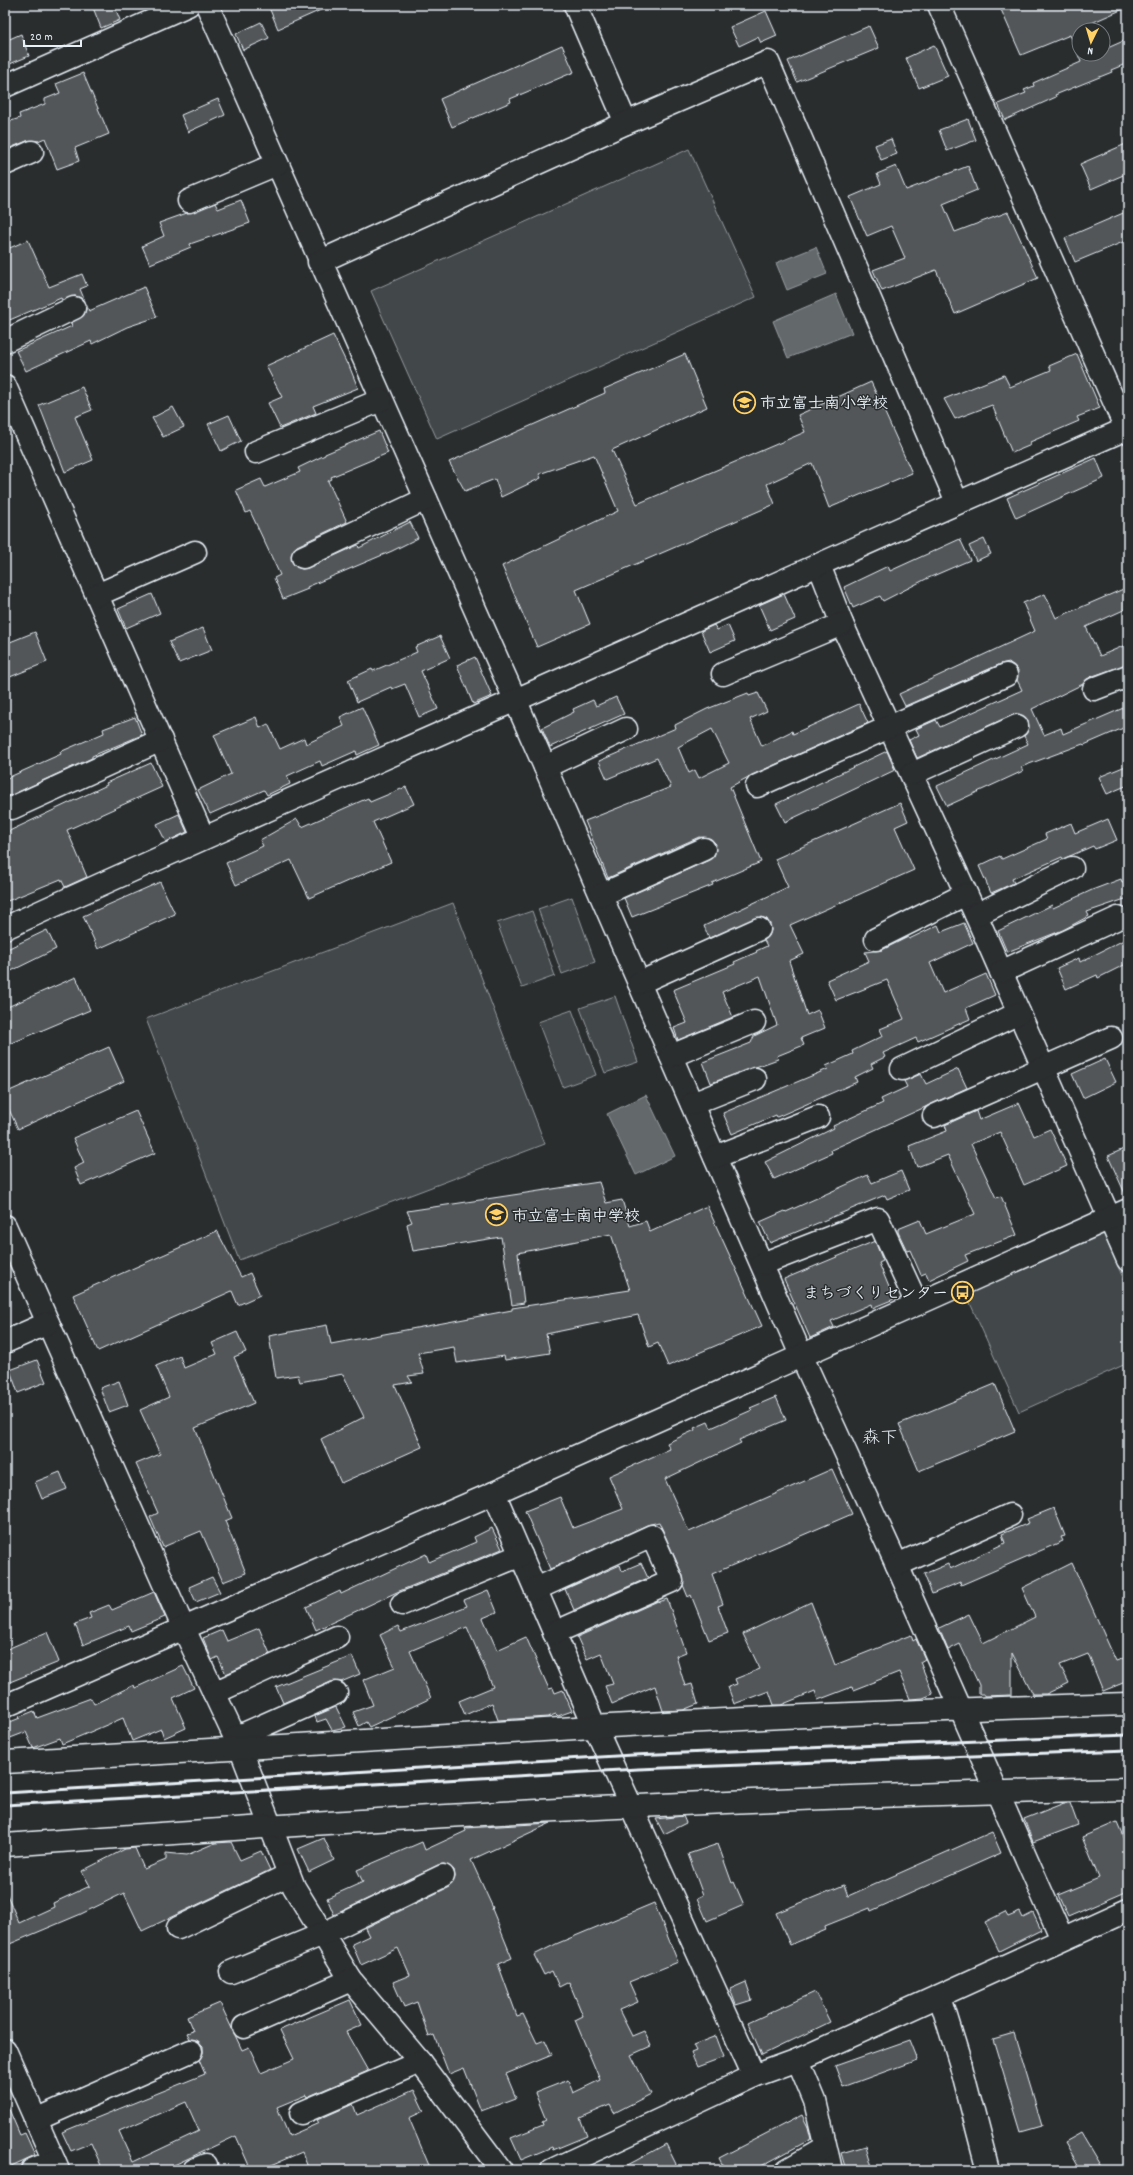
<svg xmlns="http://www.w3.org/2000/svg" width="1133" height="2175" font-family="Dekko,'Klee One',sans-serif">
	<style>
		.green { fill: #424648; stroke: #959ca0 }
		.water { fill: #63686b; stroke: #989fa3 }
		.building { fill: #535759; stroke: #e8f1f8; fill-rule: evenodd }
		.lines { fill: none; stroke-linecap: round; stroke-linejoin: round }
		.minor-casing { stroke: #e8f1f8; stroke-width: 25 }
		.minor { stroke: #2a2d2e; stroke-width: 22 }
		.rail { stroke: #e8f1f8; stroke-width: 3 }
		.labels { text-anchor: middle; stroke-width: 3; stroke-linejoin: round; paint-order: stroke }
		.poi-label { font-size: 16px; font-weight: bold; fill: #e8f1f8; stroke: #2a2d2e; text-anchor: start }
		.quarter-label { font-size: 18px; fill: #e8f1f8; stroke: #2a2d2e }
	</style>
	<rect width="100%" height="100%" fill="#2a2d2e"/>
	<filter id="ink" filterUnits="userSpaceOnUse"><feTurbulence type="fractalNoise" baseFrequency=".025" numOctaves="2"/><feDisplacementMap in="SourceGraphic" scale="8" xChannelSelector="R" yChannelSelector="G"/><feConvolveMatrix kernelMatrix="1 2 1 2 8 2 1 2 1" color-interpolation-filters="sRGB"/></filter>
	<g filter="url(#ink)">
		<g class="green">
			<path d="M689,149L756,297L437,439L371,291Z"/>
			<path d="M572,897L595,962L562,974L538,909Z"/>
			<path d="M453,903L545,1144L239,1260L146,1019Z"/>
			<path d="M532,911L555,976L522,988L497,923Z"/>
			<path d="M615,996L638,1062L605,1073L580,1008Z"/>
			<path d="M572,1010L596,1075L563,1087L538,1022Z"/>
			<path d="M1103,1233L1128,1289V1363L1019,1412L966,1294Z"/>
		</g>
		<g class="water">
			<path d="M816,247L827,274L787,290L776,263Z"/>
			<path d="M836,294L852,333L788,358L773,321Z"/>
			<path d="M646,1095L675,1156L636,1175L607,1114Z"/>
		</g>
		<g class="building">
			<path d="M92,5H114L120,20L101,28Z"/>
			<path d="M268,5H332L278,29Z"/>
			<path d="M999,5H1128V7L1089,24L1091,30H1079V54H1103V50L1128,39V63L1111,70L1112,72L1055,95L1056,97L1005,120L998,104L1026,93L1024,90L1034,86L1033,83L1081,62L1070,35L1021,55Z"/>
			<path d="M766,11L777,36L761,43L758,37L739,46L730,27Z"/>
			<path d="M261,22L269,38L243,50L236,34Z"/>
			<path d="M869,26L879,48L797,82L788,61Z"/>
			<path d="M21,34L29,56L5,66V41Z"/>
			<path d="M562,45L574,72L510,99L511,102L452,127L440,99Z"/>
			<path d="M934,45L948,76L919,88L906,58Z"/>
			<path d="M83,73L109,134L75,148L79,161L57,169L45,138L38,141H27L5,150V123L20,118L19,114L45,104V99L60,93L56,84Z"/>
			<path d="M218,99L225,115L188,132L181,115Z"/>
			<path d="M968,119L976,140L947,151L939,130Z"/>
			<path d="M891,139L897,154L881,160L875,145Z"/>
			<path d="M1128,143V173L1091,189L1080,164Z"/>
			<path d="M896,166L906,190L968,166L977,190L943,204L955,232L1008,212L1038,278L955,314L936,270L882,291L873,270L905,258L891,226L867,236L850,197L881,184L877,174Z"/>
			<path d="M241,200L250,223L190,244L191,247L150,264L142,246L164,236L159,223L215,203L218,209Z"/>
			<path d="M1128,211V240L1075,262L1065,238Z"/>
			<path d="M28,240L49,287L82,274L87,286L80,289L89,311L144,287L157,317L127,327L92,344L91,341L26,371L16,351L72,326L71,323L84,315L86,309L85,302L81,298L75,296L62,300L61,298L5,322V250Z"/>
			<path d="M333,335L347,364L348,363L358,388L313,406L316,413L280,428L268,403L282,397L266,366Z"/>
			<path d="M685,354L707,407L612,450L637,504L805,432L798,415L871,382L912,473L829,508L812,463L767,484L775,504L576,590L590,624L537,647L502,566L618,511L594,455L539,474L541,478L501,497L495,479L465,491L449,462L605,393L604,389Z"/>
			<path d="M1077,354L1100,408L1077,417L1079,421L1030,442L1031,445L1012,453L992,405L955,419L944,399L1004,375L1010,387L1051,370L1049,366Z"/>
			<path d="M82,387L92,410L75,417L93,460L65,472L39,405Z"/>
			<path d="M173,407L184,427L163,437L152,418Z"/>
			<path d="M229,415L241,441L221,451L208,424Z"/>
			<path d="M379,431L388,453L331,477L332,479L328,481L347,522L297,546L293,550L292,562L296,567L302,569L308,568L358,545L359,548L410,522L418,538L392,551L307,587L308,589L283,599L274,578L280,575L250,511L246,513L236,490L261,479L265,487L300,472L298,468L325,455V454Z"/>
			<path d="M1096,458L1104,478L1016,518L1007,498Z"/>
			<path d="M960,539L970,560L926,579L883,601L880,596L853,608L844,587L888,566L890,571Z"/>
			<path d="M984,539L991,554L976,561L969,546Z"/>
			<path d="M1128,587V608L1086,627L1100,656L1128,644V664L1090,677L1083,684L1032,709L1044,735L1061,728L1063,734L1128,706V726L1084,745L1083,744L1021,767L1023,771L947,806L937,786L1028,744L1024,736L1029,728L1028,720L1019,714L1012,715L917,758L909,740L919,735L916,729L936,720L940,727L1022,690L1017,680L1018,670L1009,662L1001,664L905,706L899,694L1035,631L1023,603L1045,594L1056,618Z"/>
			<path d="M152,594L160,613L126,628L118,609Z"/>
			<path d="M784,594L795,619L770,630L759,605Z"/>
			<path d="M714,625L717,630L728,625L735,641L710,652L701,631Z"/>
			<path d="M203,628L212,650L179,663L169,642Z"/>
			<path d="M35,632L47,662L5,679V644Z"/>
			<path d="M440,636L450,658L421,671L438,709L419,717L405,684L392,689L391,687L357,702L348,680L372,669L373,671L417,652L415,647Z"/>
			<path d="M475,657L492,696L473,704L457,665Z"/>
			<path d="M748,693L749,696L758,693L767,711L750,719L762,746L792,731L793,734L859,704L868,723L752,775L730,787L761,862L712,883L713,885L632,917L624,898L709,860L714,856L716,844L711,839L699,837L608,878L585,821L671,787L657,758L607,779L599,761L676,728L675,725L707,709ZM712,729L729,763L699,778L695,770L689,773L678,747Z"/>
			<path d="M616,697L624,714L550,747L542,728L574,712L573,709L593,700L596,706Z"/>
			<path d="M362,707L379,745L357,755L356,751L322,766L320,761L287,776L290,784L267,795L264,790L210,814L198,790L231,774L214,735L256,717L260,728L268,724L280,749L304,738L306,744L344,726L340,717Z"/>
			<path d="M135,717L142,735L92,756V758L5,798V779L61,754L60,752L104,733L103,729Z"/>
			<path d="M887,751L895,770L785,822L776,804Z"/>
			<path d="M151,763L162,787L67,830L87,877L65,887L61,879L5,902V833L107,785L106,783Z"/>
			<path d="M1128,765V785L1107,794L1099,777Z"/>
			<path d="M406,787L414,804L373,822L391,862L309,898L291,860L236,885L226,863L263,846L260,840L297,819L302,827L368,798L370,802Z"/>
			<path d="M900,803L908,821L895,827L914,870L790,925L804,954L789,961L807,1015L818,1010L825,1028L801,1038L804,1045L777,1056L778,1059L711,1083L703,1062L751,1043L754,1036L777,1025L760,976L722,992L733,1017L678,1040L674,1028L687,1023L673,990L735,964L734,962L757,952L756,951L767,946L764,940L769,936L771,930L767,919L760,917L709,938L704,926L788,887L775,859Z"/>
			<path d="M179,814L187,832L166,842L157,824Z"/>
			<path d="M1108,819L1117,840L1095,849L1093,846L1063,859L1062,857L1012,879L1014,883L991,893L979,866L1000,856L1002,859L1047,839L1045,834L1071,823L1075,833Z"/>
			<path d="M1121,879L1122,882L1128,880V898L1087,912L1089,916L1063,930L1007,952L998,931L1052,905L1053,908L1092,890Z"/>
			<path d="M160,882L175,914L98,949L83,916Z"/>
			<path d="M964,923L973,943L930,963L943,993L986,974L995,995L966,1008L970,1019L918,1042L916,1038L883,1053L885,1057L871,1064L873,1068L855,1077L857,1082L777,1117L776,1115L732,1134L723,1113L828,1069L826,1066L853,1054L852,1051L883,1036L880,1029L904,1019L887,980L836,1000L827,980L869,961L865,952L882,950L908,937L909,939L938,925L941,932Z"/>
			<path d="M47,930L56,949L5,974V950Z"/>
			<path d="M1128,938V963L1098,978L1097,975L1066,989L1057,968L1079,958L1080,962Z"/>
			<path d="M76,977L90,1010L5,1046V1008Z"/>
			<path d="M109,1047L124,1081L18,1129L5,1101V1093Z"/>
			<path d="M1105,1059L1116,1082L1083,1098L1072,1074Z"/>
			<path d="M958,1069L967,1088L831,1150L832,1153L774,1179L765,1162L834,1128L833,1126L883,1103L881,1099L907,1087L904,1081L921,1074L926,1084Z"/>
			<path d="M1019,1103L1034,1136L1050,1129L1067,1166L1024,1185L1000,1132L971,1144L996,1198L1001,1196L1017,1235L965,1255L968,1261L929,1280L926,1273L921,1275L910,1250L907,1251L898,1232V1229L920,1220L926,1234L975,1214L948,1155L917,1167L909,1146L947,1131L945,1125L976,1111L979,1120Z"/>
			<path d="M136,1111L155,1153L81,1185L74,1168L84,1163L73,1138Z"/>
			<path d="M1128,1147V1198H1127L1108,1156Z"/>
			<path d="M901,1171L909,1190L887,1199L885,1195L770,1243L760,1222L785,1211L786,1212L868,1175L872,1183Z"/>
			<path d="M599,1182L606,1203L622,1200L630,1226L646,1221L650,1232L707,1206L762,1326L668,1366L658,1343L649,1347L638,1315L546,1334L550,1353L505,1360L504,1356L457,1363L454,1347L418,1353L424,1374L408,1376L412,1382L395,1385L422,1447L341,1483L321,1439L364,1417L343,1374L300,1382L298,1375L276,1378L269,1336L327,1325L331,1344L512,1310V1308L630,1290L611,1234L518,1253L524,1303L512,1305L501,1237L413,1251L407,1224L412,1222L407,1211Z"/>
			<path d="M217,1231L241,1277L250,1273L260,1295L238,1305L232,1291L98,1351L73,1295Z"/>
			<path d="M875,1241L883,1261L879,1263L894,1299L872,1308L871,1304L831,1321L834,1327L810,1338L784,1279Z"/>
			<path d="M237,1332L246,1352L234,1357L254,1403L195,1428L232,1518L225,1521L246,1573L223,1582L201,1531L163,1547L150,1517L158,1513L136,1464L160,1454L140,1410L169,1397L156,1366L180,1356L184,1368L217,1354L212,1343Z"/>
			<path d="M37,1360L46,1382L18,1393L10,1370Z"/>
			<path d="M119,1381L128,1405L109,1412L100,1388Z"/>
			<path d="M995,1384L1015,1431L919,1471L899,1424Z"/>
			<path d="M776,1397L786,1420L739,1440L741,1443L665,1479L689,1532L832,1469L852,1514L712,1574L723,1604L718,1606L728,1633L709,1640L691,1595L688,1597L683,1585V1576L659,1522L647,1525L550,1569L525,1511L560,1497L573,1528L623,1509L609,1476L670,1449L667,1443L695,1430L694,1428L708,1422L711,1428L752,1410L750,1408Z"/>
			<path d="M60,1472L67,1489L42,1499L35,1482Z"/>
			<path d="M1054,1508L1065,1536L1061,1537L1063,1541L961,1585L960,1582L932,1594L924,1574L948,1564L950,1569L1005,1543L1002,1534L1029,1523L1027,1519Z"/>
			<path d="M492,1528L502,1549L397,1592L316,1630L306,1607L340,1591L341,1594L426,1554L429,1562L476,1542L474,1537Z"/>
			<path d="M641,1563L648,1578L574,1610L565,1589L620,1565L622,1571Z"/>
			<path d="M1072,1563L1116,1661L1128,1657V1681L1103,1691L1088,1654L1060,1665L1069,1683L1046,1694H1033L1012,1653V1695L984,1696V1694H979V1685L960,1644L948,1650L939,1628L969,1614L983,1643L1035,1617L1022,1588Z"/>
			<path d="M212,1577L220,1592L196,1602L189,1587Z"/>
			<path d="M488,1590L497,1612L483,1618L497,1650L526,1637L549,1689L553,1688L555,1693L563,1690L572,1711L558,1716L556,1714L548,1717L498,1720L492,1703L465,1715L459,1701L493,1687L467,1627L410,1651L431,1698L369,1727L366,1722L359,1726L353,1712L373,1705L363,1680L395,1667L380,1635L398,1626L401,1632L437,1618L467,1606L464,1600Z"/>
			<path d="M154,1592L165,1617L131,1631L129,1626L83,1645L75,1624L91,1618L89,1613L109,1605L112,1610Z"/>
			<path d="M667,1599L686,1652L676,1656L685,1686L692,1684L698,1704L683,1710L663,1711L655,1686L612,1704L605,1686L613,1684L601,1653L587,1659L577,1637L658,1601L659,1602Z"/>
			<path d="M811,1602L835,1665L911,1635L913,1641L916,1639L925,1659L920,1662L933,1694L923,1698L910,1699L899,1672L853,1690L852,1687L818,1700L815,1691L781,1705H774L769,1691L734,1704L728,1687L737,1684L735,1679L760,1669L743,1634Z"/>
			<path d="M259,1628L270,1654L226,1674L218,1657L212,1660L203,1638L222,1630L227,1641Z"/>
			<path d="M47,1632L59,1662L5,1684V1650Z"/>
			<path d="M352,1656L360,1674L341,1682H331L283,1703L276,1687Z"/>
			<path d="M183,1666L194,1688L173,1698L186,1728L164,1738L161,1729L132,1741L123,1718L62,1744L60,1738L33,1748L26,1732L5,1740V1724L20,1718L19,1717L34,1711L37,1718L91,1698L94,1704L134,1685L135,1688Z"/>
			<path d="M336,1707L346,1727L332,1730L326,1719L317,1722L315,1716Z"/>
			<path d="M1064,1803H1070L1078,1825L1033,1842L1024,1819Z"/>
			<path d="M683,1816L686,1823L664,1834L656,1819Z"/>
			<path d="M1117,1822L1128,1848V1891L1068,1917L1058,1895L1099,1878L1082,1837Z"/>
			<path d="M551,1823L471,1860L493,1908L492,1909L512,1958L498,1964L517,2016L523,2014L537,2043L545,2040L552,2055L506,2074L516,2098L481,2111L464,2068L449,2074L434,2035L429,2037L417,2002L404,2007L393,1982L410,1975L398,1948L361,1965L352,1944L369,1936L365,1928L449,1887L455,1877L454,1870L444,1864L438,1865L334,1915L327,1898L363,1882L357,1870L422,1842L425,1850L466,1831L465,1828Z"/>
			<path d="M992,1832L1001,1853L871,1911L870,1908L825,1926L826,1930L790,1945L776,1913L844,1885L848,1896Z"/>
			<path d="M324,1838L334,1860L309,1872L298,1849Z"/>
			<path d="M231,1842L240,1860L261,1851L270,1870L142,1931L124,1893L81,1914L5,1946V1890L19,1923L54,1907L53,1903L90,1886L82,1871L125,1849L135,1848L144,1869L166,1860V1853L187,1855L215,1843Z"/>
			<path d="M718,1844L732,1883L734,1882L744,1905L707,1921L697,1898L703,1895L688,1854Z"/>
			<path d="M654,1903L678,1962L629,1982L638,2002L619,2010L632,2036L644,2031L651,2046L631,2055L651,2094L614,2113L610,2105L580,2118L587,2136L553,2150L552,2147L521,2160L511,2138L543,2125L542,2122L546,2120L535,2093L568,2080L573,2093L600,2080L575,2020L583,2016L569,1982L559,1987L552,1971L544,1975L534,1955L556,1944Z"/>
			<path d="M1005,1912L1008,1917L1020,1912L1023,1918L1033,1913L1041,1930L999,1951L985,1922Z"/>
			<path d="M746,1982L752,2000L736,2005L730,1989Z"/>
			<path d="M815,1992L830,2022L762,2055L748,2023Z"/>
			<path d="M350,2000L362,2025L346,2032L368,2071L307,2097L306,2095L277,2107L289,2136L319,2123L317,2120L353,2104L357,2115L414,2090L424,2111L409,2118L431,2170H309L302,2152L260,2170H251L236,2136L172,2166L174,2170H103L91,2143L71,2151L62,2132L205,2074L199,2060L203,2053V2046L198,2041L190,2039L187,2033L193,2031L187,2017L220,2003L242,2050L249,2047L261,2073L294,2059L280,2030ZM186,2102L199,2131L133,2162L119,2131Z"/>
			<path d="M1014,2033L1042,2126L1021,2132L993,2039Z"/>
			<path d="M716,2036L724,2057L697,2067L691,2053L696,2051L693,2045Z"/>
			<path d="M909,2040L917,2060L843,2087L835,2066Z"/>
			<path d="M5,2100L20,2135L25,2133L35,2155L5,2169Z"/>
			<path d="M802,2115L808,2127L811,2139L754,2170H725L719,2158Z"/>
			<path d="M1081,2133L1103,2170H1081L1065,2142Z"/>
			<path d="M666,2144L679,2170H618L637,2160Z"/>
			<path d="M866,2146L873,2170H846L841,2153Z"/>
		</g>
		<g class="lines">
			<defs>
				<g id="minor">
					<path d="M207,5L545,767L801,1355L897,1565L1062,1939"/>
					<path d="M575,5L626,123"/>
					<path d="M939,5L1128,433"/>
					<path d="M5,86L188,5"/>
					<path d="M5,164L32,152"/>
					<path d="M189,201L277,164"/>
					<path d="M319,262L626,123L768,62L957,502"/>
					<path d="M5,341L74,308"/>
					<path d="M5,386L203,837"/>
					<path d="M256,452L381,400"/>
					<path d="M303,557L426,499"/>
					<path d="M819,565L842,624L976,915L1128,1260"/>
					<path d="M97,595L195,552"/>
					<path d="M723,674L842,624"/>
					<path d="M1094,689L1128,676"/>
					<path d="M545,767L626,729"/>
					<path d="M912,774L1017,726"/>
					<path d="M757,786L1006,675"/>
					<path d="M12,808L161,740"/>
					<path d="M601,895L704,849"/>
					<path d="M976,915L1072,868"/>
					<path d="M5,928C175,850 347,775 518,699C722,608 924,517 1128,428"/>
					<path d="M876,939L966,894"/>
					<path d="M1001,972L1118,918"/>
					<path d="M639,983L759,929"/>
					<path d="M671,1056L754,1022"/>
					<path d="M902,1069L1019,1013"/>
					<path d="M692,1104L755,1079"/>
					<path d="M934,1116L1111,1038"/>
					<path d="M715,1157L818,1117"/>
					<path d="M5,1226L184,1629L241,1750L294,1887L351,1980L420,2062L501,2170"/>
					<path d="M762,1264L878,1219L917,1304"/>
					<path d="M5,1342L48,1323"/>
					<path d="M494,1493L595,1727L754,2076"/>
					<path d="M897,1565L1010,1515"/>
					<path d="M536,1589L652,1536L672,1581L554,1633"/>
					<path d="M402,1604L521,1555"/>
					<path d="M214,1693L337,1637"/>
					<path d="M5,1706L494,1493L1128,1210"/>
					<path d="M235,1738L336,1693"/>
					<path d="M5,1762C201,1752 396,1738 592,1727C770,1717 949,1709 1128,1704"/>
					<path d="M5,1845C379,1817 753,1797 1128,1789"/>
					<path d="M178,1928L288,1875"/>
					<path d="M231,1972L323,1934L443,1876"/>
					<path d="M940,1997L960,2062L988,2170"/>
					<path d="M244,2027L351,1980"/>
					<path d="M5,2050L58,2170"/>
					<path d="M798,2060L815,2101L831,2170"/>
					<path d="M301,2113L420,2062"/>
					<path d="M35,2120L191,2051"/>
					<path d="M32,2170L54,2161"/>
					<path d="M194,2170L206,2165"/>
					<path d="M552,2170L754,2076L798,2060L1128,1910"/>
					<path d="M787,2170L825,2148"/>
				</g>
			</defs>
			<use href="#minor" class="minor-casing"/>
			<use href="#minor" class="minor"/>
			<g class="rail">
				<path d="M5,1793L633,1755L1128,1735"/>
				<path d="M5,1805L638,1769L1128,1750"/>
			</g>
		</g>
	</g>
	<defs>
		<symbol id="school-ring" viewBox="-11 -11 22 22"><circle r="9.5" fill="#2a2d2e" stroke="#ffd166" stroke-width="1.5"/><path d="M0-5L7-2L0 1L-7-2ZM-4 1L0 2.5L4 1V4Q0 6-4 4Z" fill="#ffd166"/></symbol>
		<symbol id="bus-ring" viewBox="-11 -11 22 22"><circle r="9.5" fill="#2a2d2e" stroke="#ffd166" stroke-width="1.5"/><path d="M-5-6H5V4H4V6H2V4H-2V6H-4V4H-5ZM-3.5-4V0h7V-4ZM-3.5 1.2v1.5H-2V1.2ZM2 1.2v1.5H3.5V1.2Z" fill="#ffd166"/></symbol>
	</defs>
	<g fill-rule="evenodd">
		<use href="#school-ring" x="732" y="390" width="25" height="25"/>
		<use href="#school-ring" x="484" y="1202" width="25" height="25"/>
		<use href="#bus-ring" x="950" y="1280" width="25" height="25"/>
	</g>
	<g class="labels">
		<g class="poi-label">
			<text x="760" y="408">市立富士南小学校</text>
			<text x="512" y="1221">市立富士南中学校</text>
			<text x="948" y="1298" text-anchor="end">まちづくりセンター</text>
		</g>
		<g class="quarter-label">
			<text x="880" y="1443">森下</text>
		</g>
	</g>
	<rect width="1133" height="2175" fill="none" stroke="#2a2d2e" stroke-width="20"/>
	<rect x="10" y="10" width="1113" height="2155" fill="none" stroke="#e8f1f8" stroke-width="1.5" filter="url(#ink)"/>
	<g transform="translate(1091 42) rotate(185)"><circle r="19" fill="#2a2d2e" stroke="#767b7f"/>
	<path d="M0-3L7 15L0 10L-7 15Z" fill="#ffd166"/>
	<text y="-6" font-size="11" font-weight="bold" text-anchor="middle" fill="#e8f1f8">N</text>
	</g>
	<path d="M24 40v6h57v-6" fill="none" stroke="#e8f1f8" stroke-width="2"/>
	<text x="30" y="40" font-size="12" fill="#e8f1f8" stroke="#2a2d2e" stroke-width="3" paint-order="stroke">20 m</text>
</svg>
